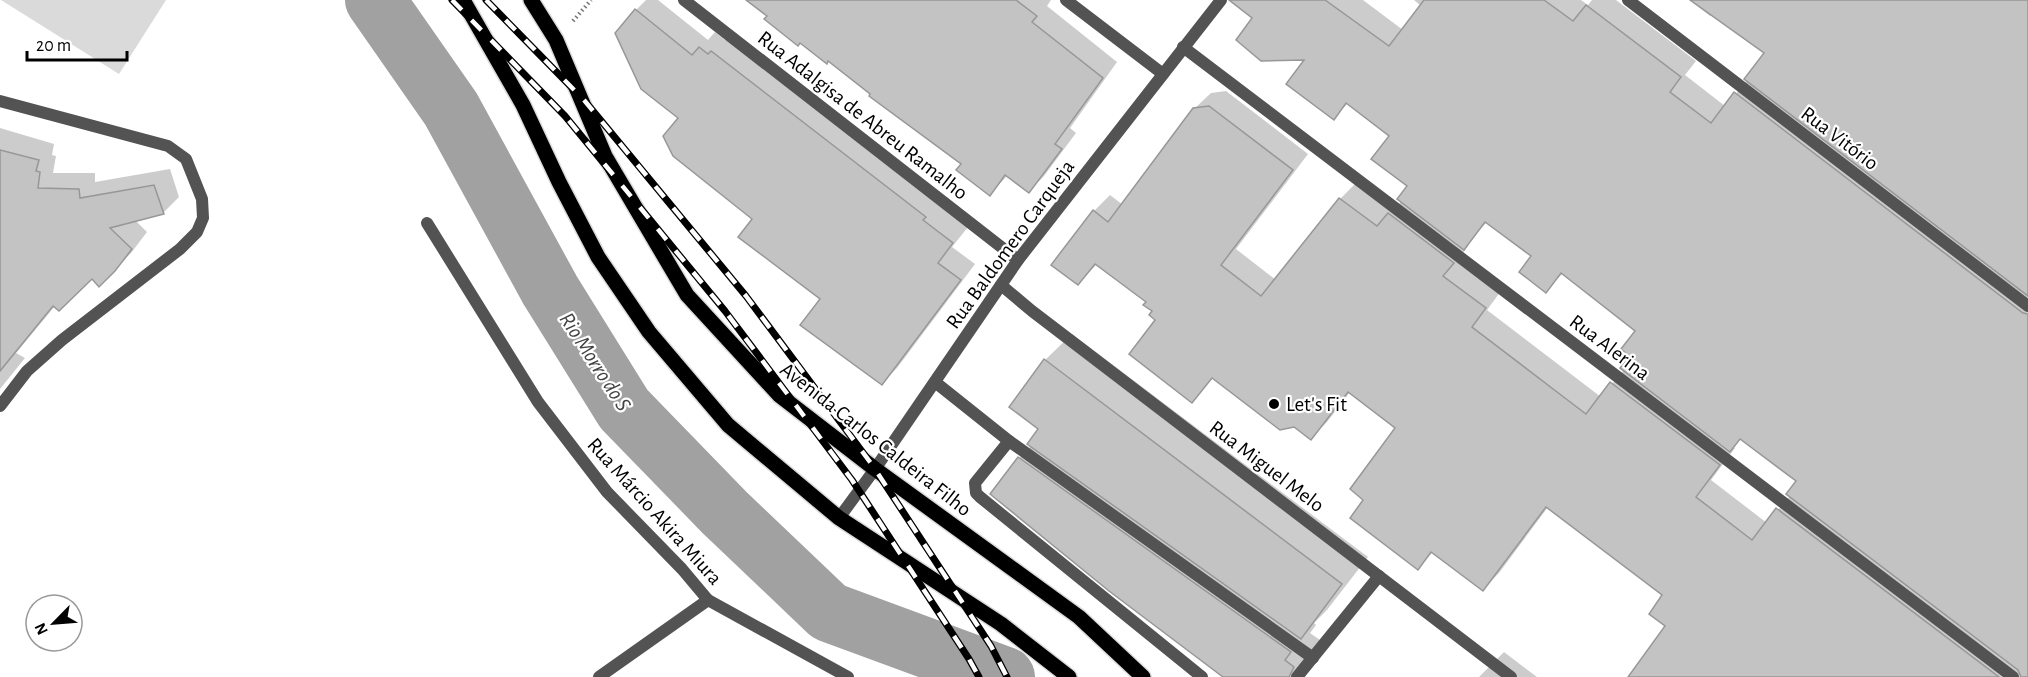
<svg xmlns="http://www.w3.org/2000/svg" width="2028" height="677" font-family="'Alegreya Sans',sans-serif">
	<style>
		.green { fill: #dadada }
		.shadow { fill: #0003; fill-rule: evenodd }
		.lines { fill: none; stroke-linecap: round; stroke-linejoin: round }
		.river { stroke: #a1a1a1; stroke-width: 60 }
		.building { fill: #c3c3c3; stroke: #979797; stroke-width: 1.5 }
		.primary-casing { stroke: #dbdbdb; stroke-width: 18 }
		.path { stroke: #757575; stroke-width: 4; stroke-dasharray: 1.5 3; stroke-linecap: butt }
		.lane { stroke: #535353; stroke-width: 12 }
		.street { stroke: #535353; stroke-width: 12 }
		.primary { stroke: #000; stroke-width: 15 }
		.rail-casing { stroke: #000; stroke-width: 7 }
		.rail { stroke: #fff; stroke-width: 4.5; stroke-dasharray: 14; stroke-linecap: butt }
		.poi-dot { fill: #000; stroke: #fff; stroke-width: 2 }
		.labels { text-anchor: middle; stroke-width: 4.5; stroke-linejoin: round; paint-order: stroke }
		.street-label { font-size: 21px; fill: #000; stroke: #fff }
		.poi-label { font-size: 21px; fill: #000; stroke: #fff; text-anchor: start }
		.water-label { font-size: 22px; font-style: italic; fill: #424242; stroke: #fff }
	</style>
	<rect width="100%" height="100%" fill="#fff"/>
	<path class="green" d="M1,0H166L119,74Z"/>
	<g class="shadow">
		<path d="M646,0H658L708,40L715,32L725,40L728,37L968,227L952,247L975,264L897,368L882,383L822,299L754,219L680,117L636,10Z"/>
		<path d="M747,0H1051L1047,6L1117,62L1070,128L1076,133L1044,176L1029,191L1008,175L990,194L963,163Z"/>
		<path d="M1258,0H1363L1403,30L1421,6L1414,0H1581L1588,5L1592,0H1616L1696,61L1685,75L1725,106L1748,80L1766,53L1712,14L1710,16L1690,0H2028V677H1630L1667,626L1664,594L1548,507L1499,573L1483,589L1433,552L1418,568L1365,500L1397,428L1350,392L1327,422L1311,438L1294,425L1213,377L1192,401L1155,311L1148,302L1097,264L1078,284L1094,211L1110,195L1123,205L1194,109L1211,93L1226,91L1308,154L1236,249L1276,280L1340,199L1356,183L1392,210L1402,201L1409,186L1391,136L1348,103L1334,118L1307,59L1254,18ZM1487,222L1533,256L1546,291L1563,273L1637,331L1631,355L1624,370L1601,397L1487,310L1501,291L1458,260L1468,246L1466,245ZM1741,438L1798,481L1790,496L1767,523L1711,480L1735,448L1733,447Z"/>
		<path d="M0,128L54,144L52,155L56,156L53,173H95V182L170,169L179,197L163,213L135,220L147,232L131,253L99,285L92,277L55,306L16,353L25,358L0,389Z"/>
		<path d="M1072,334L1368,557L1327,610L1314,623L1316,625L1310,633L1320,640L1299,677H1226L1019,458L1032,445L1041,429L1045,360Z"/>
		<path d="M1504,652L1537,677H1479Z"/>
	</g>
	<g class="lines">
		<path class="river" d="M375,0L451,109L550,290L624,409L724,512L829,612L1005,677"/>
	</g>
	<g class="building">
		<path d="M746,0H1016L1037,16L1032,22L1103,78L1055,144L1062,149L1029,193L1005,175L990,196L956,170L961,164L869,96L870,94L828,61L827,64L800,43L798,46L764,19L767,16Z"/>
		<path d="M1229,0H1325L1389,46L1424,0H1544L1573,21L1586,5L1681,77L1670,92L1711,123L1734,92L2023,313L2028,314V677H2021L2018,670L1786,494L1796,481L1740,439L1730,452L1620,368L1629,356L1621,349L1635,331L1561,273L1546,293L1519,272L1531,256L1485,222L1464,250L1397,199L1407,186L1371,159L1389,136L1346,103L1334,120L1286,84L1304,60L1261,61L1236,40L1252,18Z"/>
		<path d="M1690,0H2028V296L1744,79L1764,53Z"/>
		<path d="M635,9L692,55L699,47L708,54L711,51L926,217L923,220L953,243L938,263L961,280L882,385L800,325L820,299L738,237L752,219L673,156L663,136L678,118L641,89L615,33Z"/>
		<path d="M1209,106L1293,170L1221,265L1261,296L1339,198L1377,226L1388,213L1454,263L1443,276L1486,308L1472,327L1561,395L1586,414L1610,382L1720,465L1696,497L1752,540L1776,508L1999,677H1628L1665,626L1649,614L1662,595L1546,507L1483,591L1431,552L1418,570L1350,518L1363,500L1350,489L1395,428L1348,392L1311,440L1294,427L1280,430L1212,378L1192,403L1129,354L1155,320L1149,315L1152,311L1143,305L1146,302L1095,264L1078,285L1051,265L1093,210L1108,222L1193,108Z"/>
		<path d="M0,150L39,160L36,171L40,172L38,188L79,189L80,198L154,185L164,214L110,228L132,249L115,271L99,287L92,279L59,311L53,306L0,371Z"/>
		<path d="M1044,359L1342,584L1301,639L1027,444L1038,429L1009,407Z"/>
		<path d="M1018,457L1291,652L1285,660L1294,667L1289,677H1223L1109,591L990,494Z"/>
	</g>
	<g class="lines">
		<defs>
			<g id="primary">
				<path d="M463,0L523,105L559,182L598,257L649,332L728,425L839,518L1001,624L1069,677"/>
				<path d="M531,0L556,40L605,156L687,295L779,395L875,469L1079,617L1143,677"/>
			</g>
		</defs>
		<use href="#primary" class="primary-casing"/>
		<path class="path" d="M573,21L591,0"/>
		<g class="lane">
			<path d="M935,382L1009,441L1313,658"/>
			<path d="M1009,441L975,483L976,493L980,497L1202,677"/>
			<path d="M1297,677L1379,576"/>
		</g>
		<g class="street">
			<path d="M684,0L1018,260"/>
			<path d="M1066,0L1163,74"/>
			<path d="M1628,0L2028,306"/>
			<path d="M1183,47L2013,677"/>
			<path d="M0,101L168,146L186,159L202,199L203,218L197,232L180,249L62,340L27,371L0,406"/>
			<path d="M427,223L538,402L607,492L682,569L708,600L848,677"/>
			<path d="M1001,285L1032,311L1511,677"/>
			<path d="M839,518L875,469L1018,260L1221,0"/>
			<path d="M599,677L708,600"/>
		</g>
		<use href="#primary" class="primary"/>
		<defs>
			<g id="rail">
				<path d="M452,0L565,116L725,311L852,480L969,659L979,677"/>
				<path d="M486,0L584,100L746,296L873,466L991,646L1007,677"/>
			</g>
		</defs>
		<use href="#rail" class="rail-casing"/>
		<use href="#rail" class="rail"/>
	</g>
	<circle class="poi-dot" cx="1274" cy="404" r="6"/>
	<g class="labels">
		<g class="street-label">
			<text transform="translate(863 115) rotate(38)" y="7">Rua Adalgisa de Abreu Ramalho</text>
			<text transform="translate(1840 138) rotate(37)" y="7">Rua Vitório</text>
			<text transform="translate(1010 244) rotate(-54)" y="7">Rua Baldomero Carqueja</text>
			<text transform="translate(1610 347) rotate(37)" y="7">Rua Alerina</text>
			<text transform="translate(876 439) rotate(38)" y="7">Avenida Carlos Caldeira Filho</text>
			<text transform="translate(1267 466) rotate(37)" y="7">Rua Miguel Melo</text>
			<text transform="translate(655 511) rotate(48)" y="7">Rua Márcio Akira Miura</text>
		</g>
		<g class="poi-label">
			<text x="1286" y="411">Let's Fit</text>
		</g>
		<g class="water-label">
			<text transform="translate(596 361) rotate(57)" y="8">Rio Morro do S</text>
		</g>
	</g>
	<g transform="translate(54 623) rotate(245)"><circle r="28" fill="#ffffff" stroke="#999999" stroke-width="1.5"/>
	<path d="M0-4.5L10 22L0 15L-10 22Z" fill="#000000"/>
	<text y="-9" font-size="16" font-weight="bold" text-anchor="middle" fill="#000000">N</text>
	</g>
	<path d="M27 51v9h100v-9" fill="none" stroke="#000000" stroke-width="3"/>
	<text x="36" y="51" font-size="18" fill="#000000" stroke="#ffffff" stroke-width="4.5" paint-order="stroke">20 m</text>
</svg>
